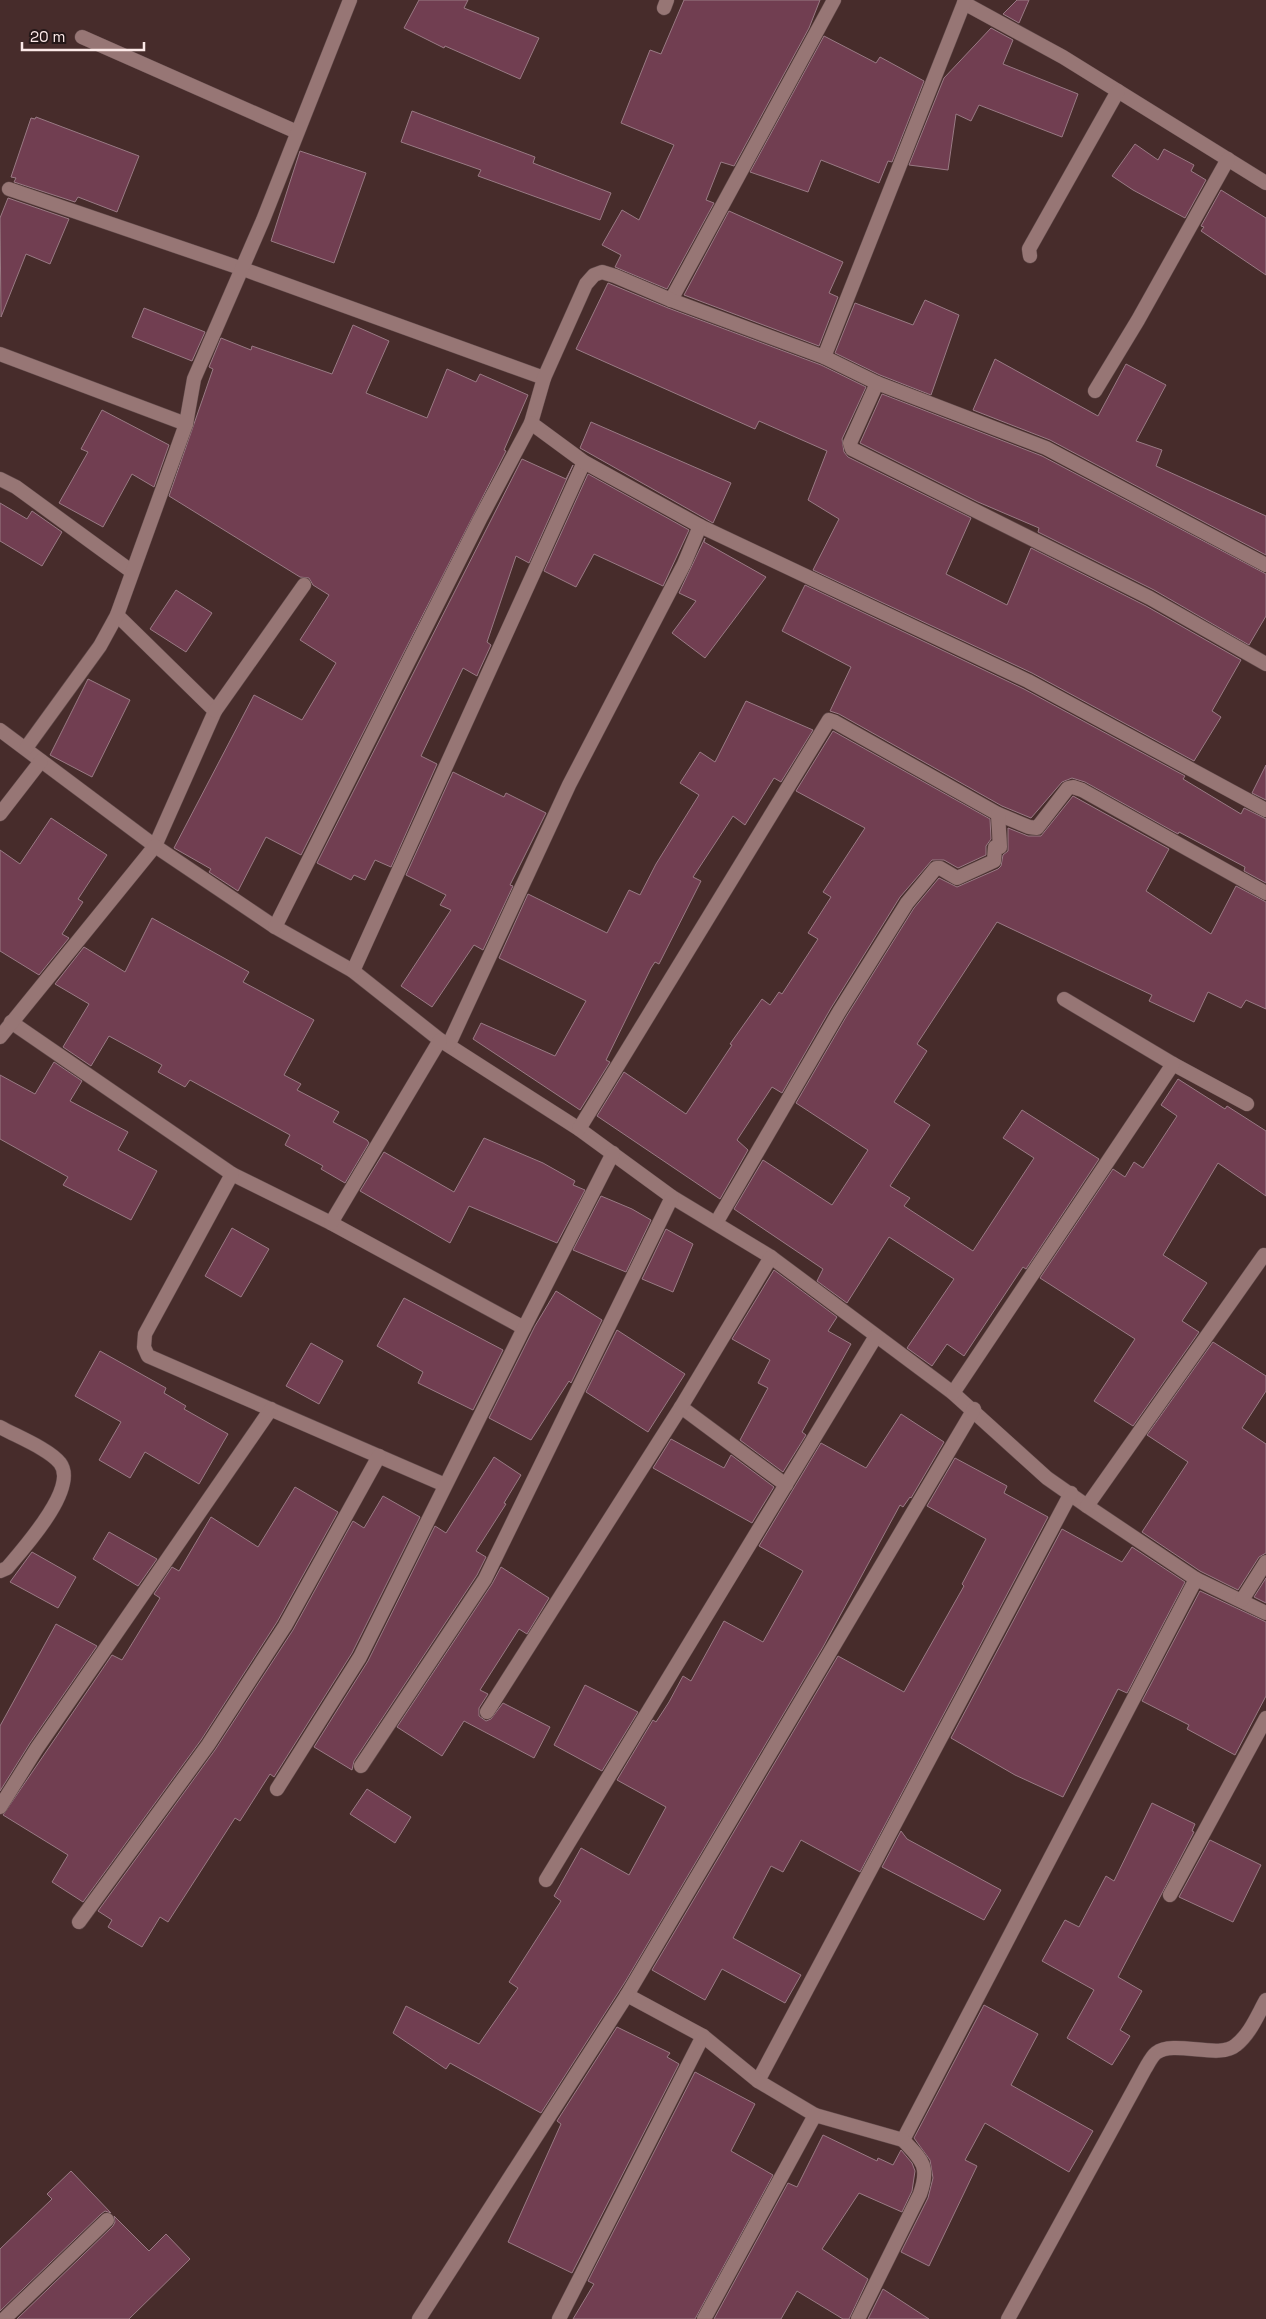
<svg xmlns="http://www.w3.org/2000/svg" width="1266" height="2319" font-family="'Space Grotesk',sans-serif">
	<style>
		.building { fill: #713e51; stroke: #997a84 }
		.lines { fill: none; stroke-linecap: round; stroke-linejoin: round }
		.service-casing { stroke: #624b4b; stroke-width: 15 }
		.minor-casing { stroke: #624b4b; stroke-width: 15 }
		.service { stroke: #977675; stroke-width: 14 }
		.minor { stroke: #977675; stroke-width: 14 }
	</style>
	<rect width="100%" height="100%" fill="#472c2b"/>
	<g class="building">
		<path d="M419,0H468L464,8L539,38L520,79L445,46L444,48L404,28Z"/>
		<path d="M684,0H820L809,28L734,166L721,162L706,200L714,203L667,289L615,267L621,255L602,245L622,210L639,220L674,145L621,123L650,50L661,54Z"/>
		<path d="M1017,0H1029L1019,23L1003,14Z"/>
		<path d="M991,28L1013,40L1003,64L1078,94L1062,137L979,105L971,121L956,114L948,170L909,165L944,78Z"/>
		<path d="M824,36L876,63L880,57L924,81L892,162L888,161L879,183L821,160L808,192L750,172Z"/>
		<path d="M412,111L535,157L533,163L611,193L600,220L478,176L481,170L401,142Z"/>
		<path d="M36,117L139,156L117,212L78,197L75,202L14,182L16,178L11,177L31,118L35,119Z"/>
		<path d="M1135,144L1158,160L1164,149L1194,165L1191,171L1206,180L1185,218L1133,190L1112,176Z"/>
		<path d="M300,151L366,173L334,263L271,241Z"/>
		<path d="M1221,190L1266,218V275L1201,231L1204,227L1201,226Z"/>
		<path d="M8,198L69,219L50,264L26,254L1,317L0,218Z"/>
		<path d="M729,211L843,262L829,293L838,297L819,346L684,295Z"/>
		<path d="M608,283L668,308L821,365L866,387L842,439L844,452L848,457L971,518L946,574L1007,605L1031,548L1146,606L1241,660L1212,711L1221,717L1194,761L1032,673L813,570L839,519L808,500L827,451L759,421L755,429L576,349Z"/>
		<path d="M925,300L959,315L931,395L880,375L835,353L855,303L913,325Z"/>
		<path d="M144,308L205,332L192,361L132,337Z"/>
		<path d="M353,325L389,341L366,393L427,418L447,369L476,382L480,374L528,395L504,450L506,451L301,855L266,837L238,891L209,872L211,869L174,848L254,695L302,720L336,663L300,640L329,595L313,585L309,578L300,577L169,496L213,369L209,367L221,338L251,350L252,346L332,374Z"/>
		<path d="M995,359L1098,416L1126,364L1166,385L1136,441L1162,450L1156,466L1266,516V555L1050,440L973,410Z"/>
		<path d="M882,394L1042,456L1266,574V616L1249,645L1154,590L1038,532L1039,528L978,502L860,443Z"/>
		<path d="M102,410L169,445L154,487L132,474L103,527L59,503L88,452L81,449Z"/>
		<path d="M591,422L731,483L713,523L580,448Z"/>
		<path d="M522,459L566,479L573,465L529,563L516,556L487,642L491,645L479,671L477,676L463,668L421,756L437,764L391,867L375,860L365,880L354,875L351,880L317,863Z"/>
		<path d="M588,474L689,530L663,586L594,554L576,587L544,571Z"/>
		<path d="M0,503L27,519L32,511L62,532L42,566L0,541Z"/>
		<path d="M705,538L704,542L766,577L705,658L672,633L696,601L679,593Z"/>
		<path d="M805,585L1024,689L1185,776L1183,779L1241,814L1244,808L1266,819V883L1244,871L1245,867L1179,832L1178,834L1085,782L1072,778L1062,782L1031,818L1002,806L839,714L830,711L851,667L782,631Z"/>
		<path d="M176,590L212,613L186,652L150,629Z"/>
		<path d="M88,679L130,700L92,777L50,755Z"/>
		<path d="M746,701L813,730L781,782L774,778L745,825L733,816L693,877L701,881L659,964L655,962L651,968L606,1060L610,1062L580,1110L473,1039L481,1023L555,1056L586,1001L499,958L528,894L607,933L629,890L640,895L656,864L699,795L680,783L700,752L715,762Z"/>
		<path d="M833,731L990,819L991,839L986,846V855L958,868L944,860H932L900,897L831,1008L782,1093L772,1087L737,1140L748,1150L720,1199L597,1116L624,1072L686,1114L732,1045L730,1044L762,999L770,1005L779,992L782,994L818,939L808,933L831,897L823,892L865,828L796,791Z"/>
		<path d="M1266,765V800L1252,793Z"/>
		<path d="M453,772L504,797L506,793L546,813L510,885L513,886L483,950L474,945L432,1007L401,986L451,910L440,905L446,895L406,875Z"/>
		<path d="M1073,796L1169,849L1146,891L1211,934L1236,886L1266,902V1009L1246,1000L1241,1008L1208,992L1194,1022L1149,1001L1152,995L997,922L917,1044L927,1051L894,1102L930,1125L890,1186L910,1198L904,1206L973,1251L1034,1158L1003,1138L1022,1110L1099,1159L1026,1269L1023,1267L964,1356L947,1344L932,1366L907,1348L954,1279L889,1237L847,1303L817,1281L823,1269L734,1209L763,1160L832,1205L868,1150L796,1103L846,1017L914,908L939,878L957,887L998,869L1001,866L1003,855L1008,851V828L1028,836H1041Z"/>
		<path d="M51,818L107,855L78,899L83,902L62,934L69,938L39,975L0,951V850L20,864Z"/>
		<path d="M152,918L249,972L243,982L314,1020L284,1075L301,1084L297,1090L339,1112L333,1122L367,1140L369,1143L345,1183L321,1169L323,1166L285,1145L290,1135L190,1080L185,1087L158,1072L162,1065L109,1036L91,1066L63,1047L89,1004L55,984L84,947L125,972Z"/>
		<path d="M54,1062L82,1081L70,1101L128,1132L118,1150L157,1171L131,1220L63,1185L68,1177L0,1139V1075L35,1094Z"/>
		<path d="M1178,1079L1225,1109L1227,1106L1266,1131V1196L1218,1163L1163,1255L1207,1283L1182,1321L1199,1332L1133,1426L1094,1401L1135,1339L1040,1278L1113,1169L1125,1177L1134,1162L1143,1168L1177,1116L1161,1105Z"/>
		<path d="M484,1138L543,1163L575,1181L573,1185L585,1190L557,1243L469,1206L450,1243L360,1191L384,1152L454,1192Z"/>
		<path d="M601,1196L632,1209L651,1220L626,1272L573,1250Z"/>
		<path d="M232,1228L269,1249L241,1297L205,1276Z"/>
		<path d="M666,1229L693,1244L673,1292L642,1279Z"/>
		<path d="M774,1270L837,1317L828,1331L851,1344L802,1432L806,1435L783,1472L740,1440L768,1388L758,1383L770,1360L732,1339Z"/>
		<path d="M556,1291L602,1320L571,1383L569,1381L531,1440L489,1418L535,1326Z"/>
		<path d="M404,1298L503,1350L473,1410L418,1383L423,1372L377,1346Z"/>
		<path d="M617,1330L685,1374L648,1432L586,1392Z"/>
		<path d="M1213,1342L1266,1376V1391L1242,1428L1266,1444V1553L1259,1557L1238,1590L1200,1571L1142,1532L1188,1462L1147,1435Z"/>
		<path d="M311,1343L343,1361L319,1404L286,1386Z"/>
		<path d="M100,1351L166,1388L164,1393L186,1406L184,1409L228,1434L199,1484L145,1452L130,1478L99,1460L121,1422L75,1396Z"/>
		<path d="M901,1414L944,1442L911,1498L910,1497L903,1507L900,1505L823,1647L625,1982L541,2113L450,2063L446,2069L393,2033L406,2006L479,2044L518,1988L509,1982L561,1901L554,1896L581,1848L629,1875L666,1807L617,1780L653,1720L656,1722L669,1702L683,1676L691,1681L724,1621L763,1642L803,1571L759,1546L821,1443L866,1468Z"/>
		<path d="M671,1439L724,1468L731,1455L774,1487L752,1523L653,1468Z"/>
		<path d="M494,1457L521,1475L504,1503L506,1504L476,1551L486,1557L477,1575L354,1761L352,1770L314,1747L368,1661L435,1526L446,1533Z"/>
		<path d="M955,1458L1007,1486L1004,1493L1048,1517L860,1872L801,1840L783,1872L771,1866L733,1938L801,1975L785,2003L722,1969L705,2000L652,1970L838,1656L904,1692L964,1586L962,1584L986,1539L927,1506Z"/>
		<path d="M295,1487L338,1512L277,1622L201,1740L83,1902L52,1882L68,1855L3,1815L112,1655L122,1660L160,1598L154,1594L172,1567L179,1571L211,1517L258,1547Z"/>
		<path d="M383,1496L420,1517L352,1653L274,1777L270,1774L240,1821L235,1818L168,1922L160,1917L142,1947L108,1927L112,1920L98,1911L215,1750L293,1630L353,1521L364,1528Z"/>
		<path d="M1062,1529L1122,1562L1132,1547L1185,1582L1127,1693L1118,1689L1063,1797L1015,1775L951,1738Z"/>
		<path d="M109,1532L157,1559L138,1586L93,1559Z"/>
		<path d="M32,1552L76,1577L58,1608L10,1582Z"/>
		<path d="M501,1567L549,1598L527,1634L519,1629L480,1690L488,1694L479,1708V1716L486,1721L491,1719L503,1703L550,1727L534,1758L464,1721L442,1756L397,1727L492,1584Z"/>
		<path d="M1266,1578V1603L1254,1597Z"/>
		<path d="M1200,1591L1266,1622V1696L1235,1755L1187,1729L1189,1725L1142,1701Z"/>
		<path d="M56,1624L97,1646L30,1743L0,1791V1726Z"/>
		<path d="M585,1685L638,1712L602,1771L554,1745Z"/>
		<path d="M367,1789L411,1817L395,1843L350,1814Z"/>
		<path d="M1152,1803L1195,1824L1192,1831L1194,1832L1118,1977L1142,1991L1120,2030L1130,2036L1112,2065L1067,2038L1094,1990L1042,1961L1065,1920L1079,1927L1106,1876L1114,1881Z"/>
		<path d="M901,1831L907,1839L1001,1890L984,1920L882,1867Z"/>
		<path d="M1210,1840L1261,1865L1233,1922L1179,1897Z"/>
		<path d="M984,2005L1038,2034L1011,2085L1093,2131L1069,2172L985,2123L965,2160L977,2166L929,2266L901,2252L928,2198L933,2178L930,2160L914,2138Z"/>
		<path d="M617,2027L670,2053L667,2057L679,2064L572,2273L508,2242L561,2124L557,2121Z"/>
		<path d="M695,2072L755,2104L731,2151L773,2175L695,2319H573L594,2284L588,2281Z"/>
		<path d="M823,2135L877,2161L878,2158L893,2165L901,2150L912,2163L915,2171L912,2191L902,2212L859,2193L822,2249L868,2279L849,2319H843L797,2291L781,2319H714L788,2183L797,2187Z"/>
		<path d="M71,2171L111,2213L105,2211L101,2214L0,2311V2249L52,2199L47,2194Z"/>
		<path d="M114,2216L149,2251L166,2234L190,2259L129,2319H17L113,2226L115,2222Z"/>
		<path d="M883,2289L929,2319H868Z"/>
	</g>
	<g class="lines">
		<defs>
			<g id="service">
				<path d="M117,615L215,711L155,846"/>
				<path d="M215,711L304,585"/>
			</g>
			<g id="minor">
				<path d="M966,0L964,3L1063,57L1266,183"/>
				<path d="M664,8L667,0"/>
				<path d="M82,37L297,132"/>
				<path d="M9,189L243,269L544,378"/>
				<path d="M1030,256L1029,249L1118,91"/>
				<path d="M671,300L834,0"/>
				<path d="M0,354L186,424"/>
				<path d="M824,357L964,3"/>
				<path d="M877,383L850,443L852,449L1150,598L1266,664"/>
				<path d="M1095,391L1138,320L1228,159"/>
				<path d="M0,479L16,487L131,571"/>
				<path d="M700,526L1028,681L1266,810"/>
				<path d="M0,730L155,846L275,927L353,971L440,1040L579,1129L672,1197L771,1257L953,1393L1047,1478L1087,1506L1196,1579L1266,1613"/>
				<path d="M26,748L100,646L117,615L186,424L194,379L263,220L350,0"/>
				<path d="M0,814L41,761"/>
				<path d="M275,927L480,519L531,423L544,378L586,284L594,275L602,272L615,276L671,300L824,357L877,383L1046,448L1266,565"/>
				<path d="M353,971L584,462"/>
				<path d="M1064,999L1173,1064L1247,1104"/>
				<path d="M11,1022L232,1174L331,1223L524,1328"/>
				<path d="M0,1037L155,846"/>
				<path d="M449,1044L569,785L684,564L700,526L584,462L531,423"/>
				<path d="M579,1129L829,720L835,722L998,814L1029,827L1037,828L1068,788L1073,787L1082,790L1266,893"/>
				<path d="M232,1174L145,1334L144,1347L148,1356L445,1485"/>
				<path d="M331,1223L440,1040"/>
				<path d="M716,1223L839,1012L907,903L936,868H940L957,878L994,861L995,847H1000L998,814"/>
				<path d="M953,1393L1173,1064"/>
				<path d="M681,1407L786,1485"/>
				<path d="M0,1427C16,1436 49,1449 60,1463C79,1488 23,1549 7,1568L0,1571"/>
				<path d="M1087,1506L1264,1255"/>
				<path d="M1242,1600L1266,1562"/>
				<path d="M487,1712L681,1407L771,1257"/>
				<path d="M361,1766L485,1579L672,1197"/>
				<path d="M277,1789L360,1657L524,1328L613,1153"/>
				<path d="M0,1807L37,1748L271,1409"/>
				<path d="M546,1880L876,1336"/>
				<path d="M1170,1895L1266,1718"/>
				<path d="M79,1922L208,1745L285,1626L379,1456"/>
				<path d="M758,2081L1071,1493"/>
				<path d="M815,2115L758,2081L703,2036L627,1995L974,1409"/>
				<path d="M4,2319L107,2220"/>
				<path d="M419,2319L627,1995"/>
				<path d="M559,2319L703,2036"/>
				<path d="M704,2319L815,2115L903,2140L1196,1579"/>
				<path d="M858,2319L920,2194C930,2166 922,2160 903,2140"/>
				<path d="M1008,2319L1145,2069C1148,2064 1152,2056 1156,2053C1174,2039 1219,2060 1236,2045C1250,2034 1257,2016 1266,2000"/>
			</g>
		</defs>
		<use href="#service" class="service-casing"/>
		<use href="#minor" class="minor-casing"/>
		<use href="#service" class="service"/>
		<use href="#minor" class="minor"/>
	</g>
	<path d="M22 42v8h122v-8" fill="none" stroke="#fce9e8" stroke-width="2.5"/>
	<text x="30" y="42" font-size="15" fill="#fce9e8" stroke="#251818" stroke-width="4" paint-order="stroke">20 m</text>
</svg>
